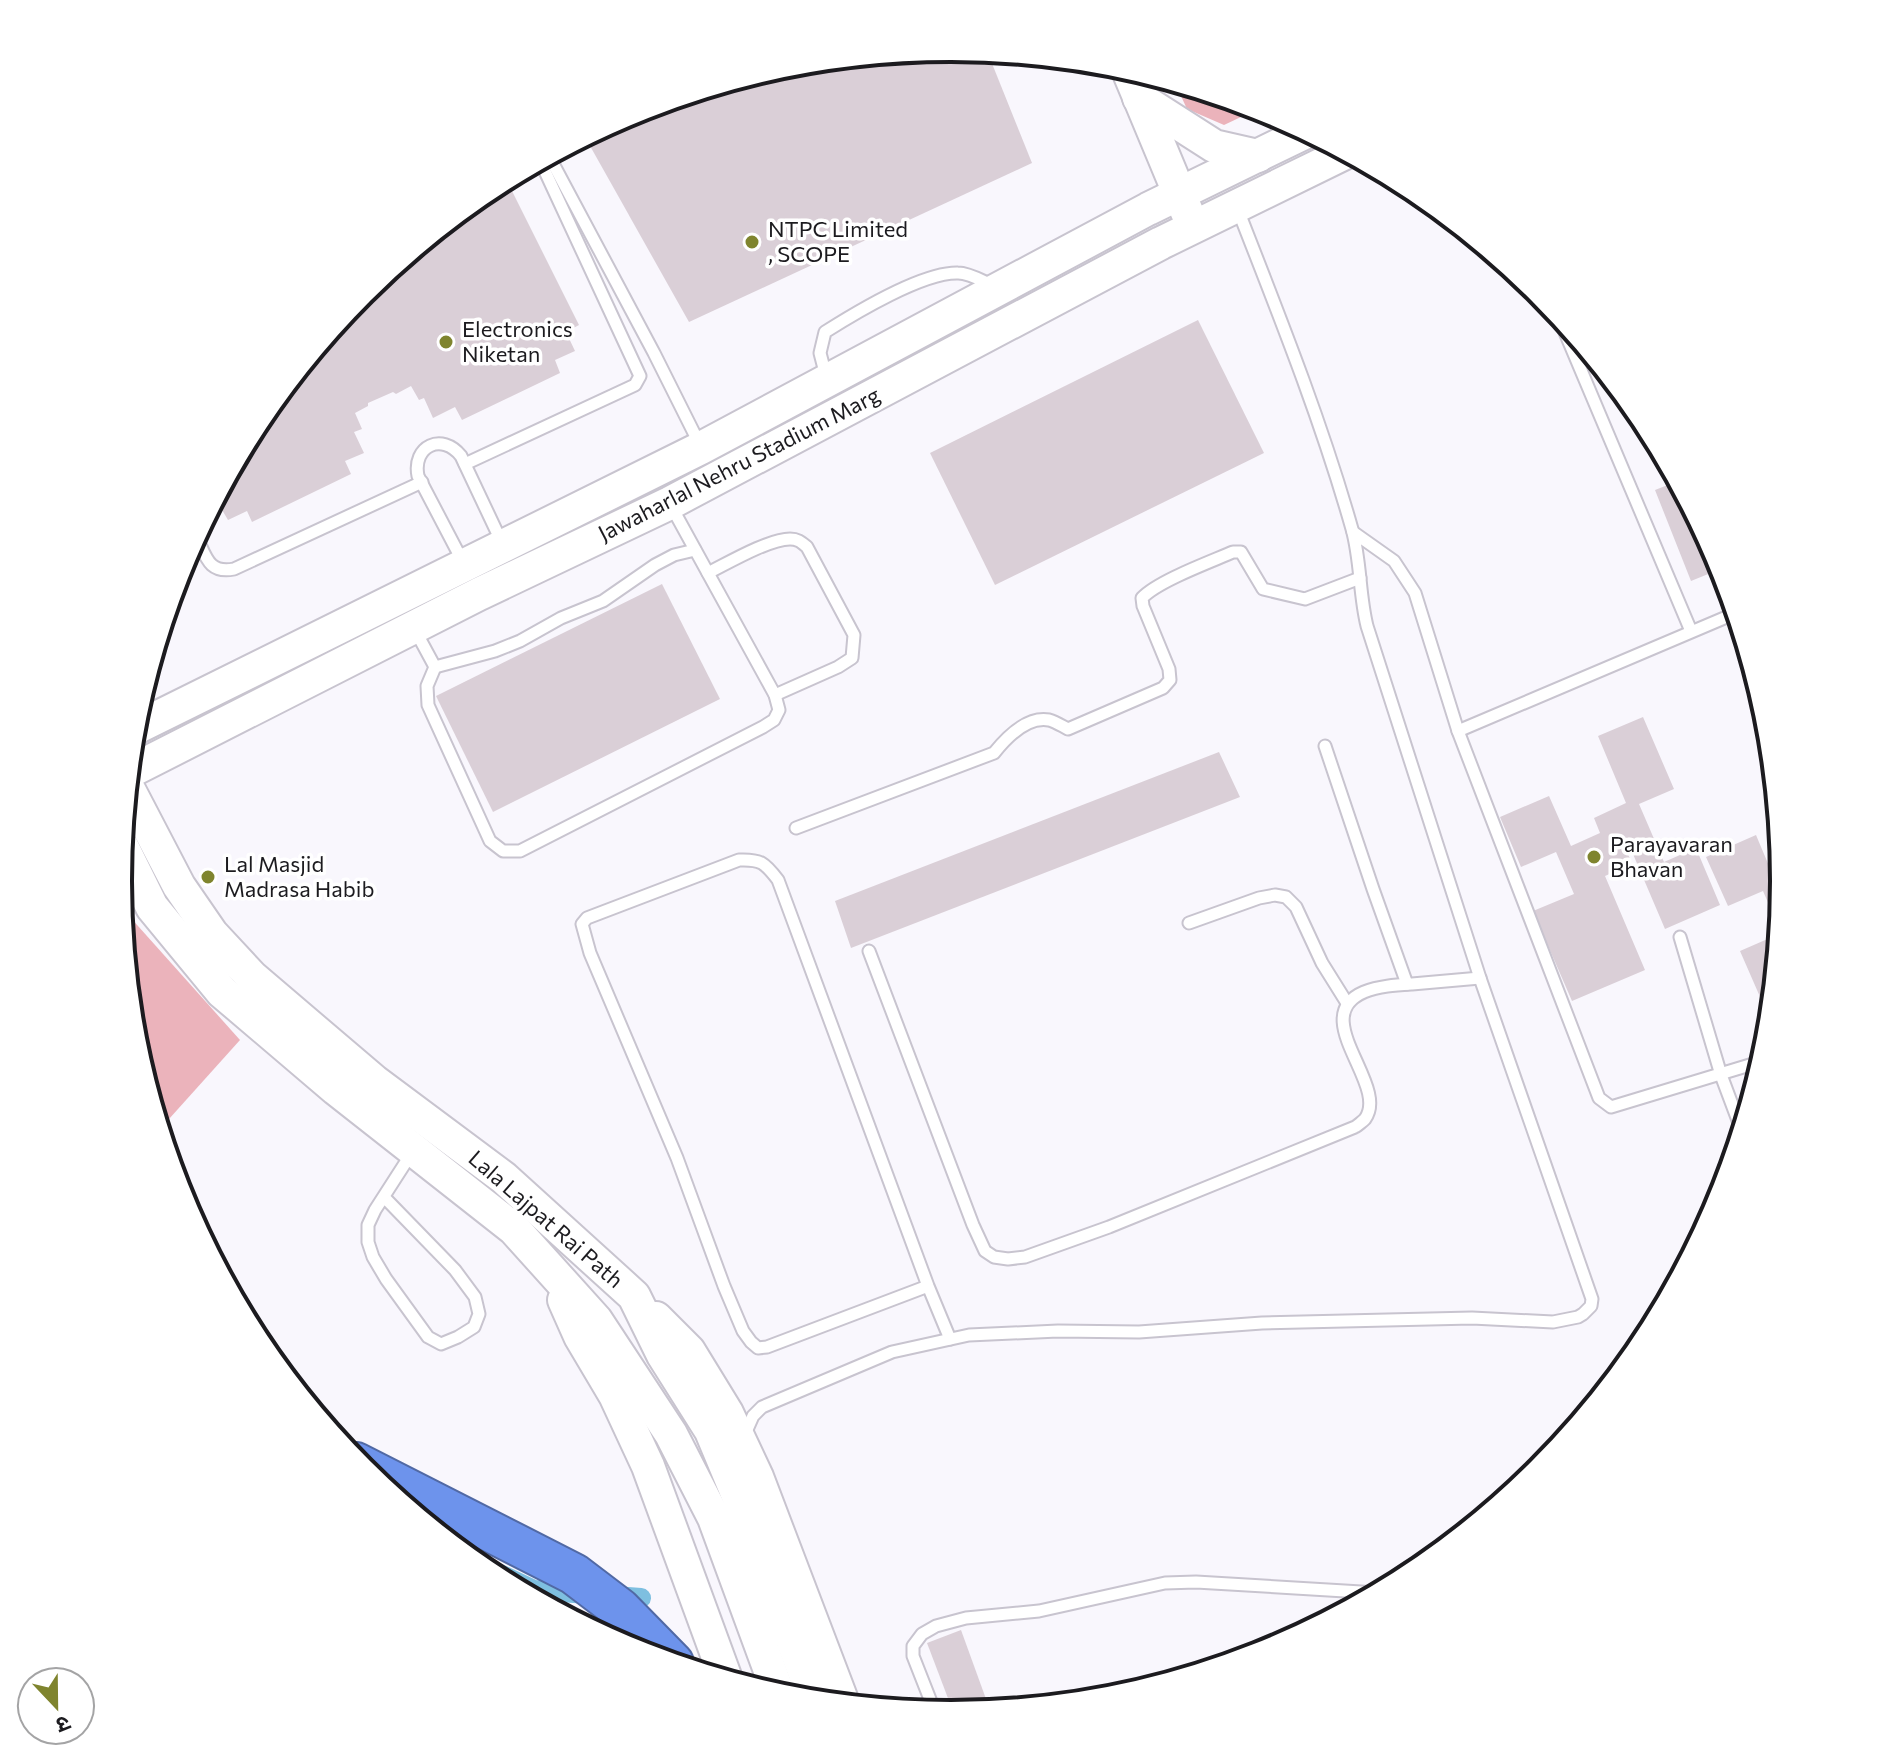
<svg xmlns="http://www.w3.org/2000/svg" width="1903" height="1762" font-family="Commissioner,'Noto Sans Devanagari',sans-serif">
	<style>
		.green { fill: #ebb3bb }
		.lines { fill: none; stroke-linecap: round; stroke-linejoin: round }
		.canal { stroke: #7ebfe0; stroke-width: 20 }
		.building { fill: #dacfd7 }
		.lane-casing { stroke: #c8c4cf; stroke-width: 15 }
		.secondary-casing { stroke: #c8c4cf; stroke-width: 36 }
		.highway-casing { stroke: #5169a4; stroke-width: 44 }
		.lane { stroke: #fff; stroke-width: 11 }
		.secondary { stroke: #fff; stroke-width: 32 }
		.highway { stroke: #6d93ec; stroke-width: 40 }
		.poi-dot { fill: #7f842e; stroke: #fff; stroke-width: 3 }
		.labels { text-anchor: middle; stroke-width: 7; stroke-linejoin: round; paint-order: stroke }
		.poi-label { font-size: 22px; fill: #1c1b1f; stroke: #fff; text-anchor: start }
		.street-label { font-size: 22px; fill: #1c1b1f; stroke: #fff }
		.rim { fill: none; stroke: #1c1b1f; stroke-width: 4 }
	</style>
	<rect width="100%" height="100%" fill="#f9f7fd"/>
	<g class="green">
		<path d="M1175,83L1260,108L1224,125L1187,109Z"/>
		<path d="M121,907L240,1040L160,1129L134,1043Z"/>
	</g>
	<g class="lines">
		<path class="canal" d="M476,1563L534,1590L641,1598"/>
	</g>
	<g class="building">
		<path d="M952,48L987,51L1032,163L689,322L585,137L633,111L789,64Z"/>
		<path d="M506,179L579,325L566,332L575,351L555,360L560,373L462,420L455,407L433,418L424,398L419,400L411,386L396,394L393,392L368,403V406L355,413L362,429L354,432L364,453L345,461L351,474L252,522L247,511L228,520L218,503L214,501L259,418L363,292L489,188Z"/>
		<path d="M1198,320L1264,453L995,585L930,453Z"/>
		<path d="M1678,481L1695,513L1691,515L1700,537L1706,534L1723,568L1691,581L1655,490Z"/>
		<path d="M662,584L720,699L493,812L436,696Z"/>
		<path d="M1643,717L1674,789L1639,804L1664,862L1696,848L1720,905L1665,929L1630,847L1626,849L1632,864L1605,876L1645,970L1572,1001L1533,911L1574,894L1556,852L1521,867L1500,817L1549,796L1571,846L1600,833L1594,818L1626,803L1598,736Z"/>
		<path d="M1219,752L1240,797L851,948L835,901Z"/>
		<path d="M1756,835L1777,885L1784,882L1780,930L1763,891L1728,906L1706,857Z"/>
		<path d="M1779,934L1772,1007L1771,1022L1740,951Z"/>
		<path d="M961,1630L990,1710L954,1714L927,1643Z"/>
	</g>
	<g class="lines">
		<defs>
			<g id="lane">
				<path d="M549,156L654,353L701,447"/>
				<path d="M1556,311L1691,631"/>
				<path d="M826,376L820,353L825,332C855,313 923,272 958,273C970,273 984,282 994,286"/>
				<path d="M465,464L635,385L640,376L544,169L539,162"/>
				<path d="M1353,532L1394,561L1415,593L1458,731L1599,1098L1611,1107L1763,1061"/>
				<path d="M196,536C206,556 208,574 234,569L422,482"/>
				<path d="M463,562L418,476C412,446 442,432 461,456L503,545"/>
				<path d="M708,573C728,563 769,539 790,539C798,539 801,542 807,547L854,635L852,658L838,667L775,695"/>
				<path d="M415,630L435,667L427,686L428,705L490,841L503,851H520L763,727L774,720L779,710L775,695L670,504"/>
				<path d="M435,667L495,651L520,641L561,618L603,601L655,565L674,555L695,550"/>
				<path d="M1458,731L1736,613"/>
				<path d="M1325,746L1373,889L1407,984"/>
				<path d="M796,828L994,753C1006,738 1027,716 1049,720C1056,722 1062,726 1068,729L1163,688L1170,680L1169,669L1143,606L1142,598C1158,581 1210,562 1233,552H1241L1263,589L1305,599L1360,578"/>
				<path d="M1189,923L1259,898L1275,895L1286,897L1296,907L1322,963L1347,1003"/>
				<path d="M1680,937L1721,1075L1742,1131"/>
				<path d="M869,951L973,1225L985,1251L994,1257L1008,1259L1025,1257L1109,1227L1355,1127C1356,1127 1364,1120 1365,1119C1390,1085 1306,1017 1364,992C1379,986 1396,985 1412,984C1435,982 1458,980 1480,978"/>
				<path d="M384,1197L455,1270L475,1297L479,1314L474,1327L458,1337L441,1344L428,1337L386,1279L373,1257L368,1242V1225L375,1210L413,1151"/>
				<path d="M928,1286L767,1347L758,1348L751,1342L743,1331L724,1286L677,1158L590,953L582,924L587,918L739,860C761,859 765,863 778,880L928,1286L950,1339"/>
				<path d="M745,1434L753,1416L762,1407L892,1352L969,1335L1058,1331L1139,1332L1262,1323L1472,1318L1553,1322L1578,1317L1583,1314L1591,1306L1592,1299L1480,978L1367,626C1359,594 1361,561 1352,529C1321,420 1279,315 1238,210"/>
				<path d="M935,1712L913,1656V1646L922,1634L936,1626L966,1618L1039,1611L1165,1583L1196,1582L1378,1593"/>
			</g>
			<g id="secondary">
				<path d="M1127,68L1187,212"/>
				<path d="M1139,98L1214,146L1258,156"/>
				<path d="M134,729L701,448L1148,209L1308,131"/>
				<path d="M129,772L479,594L670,503L1161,243L1347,152"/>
				<path d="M128,788L179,886L212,934L252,977L374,1081L504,1178L634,1296L663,1355L711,1431L741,1503L815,1701"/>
				<path d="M122,846L152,907L222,992L336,1089L514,1229L596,1320L671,1434L714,1518L779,1695"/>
				<path d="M564,1300L580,1336L615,1395L648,1466L726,1679"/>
				<path d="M656,1318L689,1351L727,1413L757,1477L843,1703"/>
			</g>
			<path id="highway" d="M356,1463L574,1574L620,1609L673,1663"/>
		</defs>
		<use href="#lane" class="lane-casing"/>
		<use href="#secondary" class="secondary-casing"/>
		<use href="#highway" class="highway-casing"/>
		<use href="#lane" class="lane"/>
		<use href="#secondary" class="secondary"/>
		<use href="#highway" class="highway"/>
	</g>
	<g class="poi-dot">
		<circle cx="752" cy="242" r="8"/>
		<circle cx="446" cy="342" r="8"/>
		<circle cx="1594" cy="857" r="8"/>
		<circle cx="208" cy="877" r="8"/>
	</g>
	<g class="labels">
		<g class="poi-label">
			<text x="768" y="237">NTPC Limited<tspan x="768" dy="25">, SCOPE</tspan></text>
			<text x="462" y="337">Electronics<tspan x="462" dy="25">Niketan</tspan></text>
			<text x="1610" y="852">Parayavaran<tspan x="1610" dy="25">Bhavan</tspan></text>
			<text x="224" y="872">Lal Masjid<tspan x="224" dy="25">Madrasa Habib</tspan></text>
		</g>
		<g class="street-label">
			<text transform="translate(739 464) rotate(-27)" y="8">Jawaharlal Nehru Stadium Marg</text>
			<text transform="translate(546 1219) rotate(41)" y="8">Lala Lajpat Rai Path</text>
		</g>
	</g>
	<path d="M0 0H1903V1762H0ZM132 881a819 819 0 1 1 1638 0a819 819 0 1 1-1638 0Z" fill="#fff" fill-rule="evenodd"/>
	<path class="rim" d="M132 881a819 819 0 1 1 1638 0a819 819 0 1 1-1638 0Z"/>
	<g transform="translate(56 1706) rotate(158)"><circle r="38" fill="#ffffff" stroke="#a4a4a5" stroke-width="2"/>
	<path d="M0-6L14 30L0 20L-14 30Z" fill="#7f842e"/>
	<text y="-12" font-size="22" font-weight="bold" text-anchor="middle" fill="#1c1b1f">उ</text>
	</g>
</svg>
